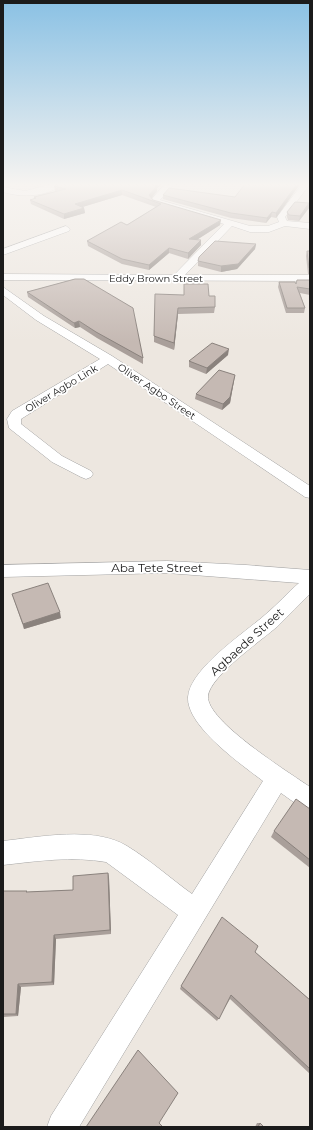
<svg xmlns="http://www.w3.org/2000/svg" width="313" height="1130" font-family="Montserrat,sans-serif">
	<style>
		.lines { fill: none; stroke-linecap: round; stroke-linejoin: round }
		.street-casing { stroke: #a2a2a2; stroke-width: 1 }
		.street { fill: #fff; fill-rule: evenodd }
		.wall { fill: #a99f9a }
		.shaded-wall { fill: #8a827d }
		.building { fill: #c5b9b3; stroke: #8a827d }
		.labels { text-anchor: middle; stroke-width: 3.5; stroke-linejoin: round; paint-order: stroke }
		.far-street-label { font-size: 10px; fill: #1b1b1b; stroke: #fff }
		.street-label { font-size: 12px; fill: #1b1b1b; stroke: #fff }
	</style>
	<rect width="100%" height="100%" fill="#ede7e0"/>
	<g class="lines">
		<defs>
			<g id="street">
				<path d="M52,184H63C47,197 22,198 3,192V187L25,191Z"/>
				<path d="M165,184H174L160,200L250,226H268L279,222L277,217L302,184H310L285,217L287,221L310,223V229L285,226L269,232H250L232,226L185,275H310V281L3,280V274L174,275L224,224L154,204L151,200Z"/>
				<path d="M66,226L70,229L69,231L3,255V249Z"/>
				<path d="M3,287L44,316L112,356L310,486V498L305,497L108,364L21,419V424L62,456L91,471L93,474L91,477L86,479L81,477L52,462L9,428L7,419L12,411L100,359L36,320L3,295Z"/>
				<path d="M167,561L246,565L310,570V594C299,604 289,615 278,626C262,640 210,676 208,696C206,721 290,773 310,787V811L302,808L281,793L79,1127H47L51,1116L178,915L106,862C72,856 38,861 3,865V841C40,837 94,826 127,846C150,860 170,878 192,894L263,781C242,765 186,726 188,697C190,668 246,632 266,614C278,604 288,592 299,583L167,573L3,577V565Z"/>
			</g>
		</defs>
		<use href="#street" class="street-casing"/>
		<use href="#street" class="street"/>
	</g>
	<g class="wall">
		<path d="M30,184H45L38,186Z"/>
		<path d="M58,184H163L157,188V191L151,198L153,200L220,225L196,240L201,245L188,259L169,253L149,270L122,264L88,246L87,241L127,225L156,207L122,195L82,207L84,208L85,213L64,219L31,204L30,200L34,199V197L57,191H55L54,186Z"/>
		<path d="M245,184H300L276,218L271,217L266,223L231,218L163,199V195L235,197Z"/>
		<path d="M309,203V208L299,221L288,220L287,217V212Z"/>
		<path d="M256,244L255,249L237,269L221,272L198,266V261Z"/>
		<path d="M307,251H310V274H308L306,256Z"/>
		<path d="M75,279L143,358V364L97,338L80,327L75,328L28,297L27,292Z"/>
		<path d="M310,280V295L300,293L305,308L304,313H286L278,287L279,282L296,283Z"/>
		<path d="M184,284L209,296L215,307L214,313L178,314L174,350L154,342V336L184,295Z"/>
		<path d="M228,355L206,374L189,367V361Z"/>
		<path d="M234,381L230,403L222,410L195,399L196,394Z"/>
		<path d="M12,594L61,618L24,629Z"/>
		<path d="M310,809V868L271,837L274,831Z"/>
		<path d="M108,873L109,878L111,934L56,939L54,985L21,987L18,1016L3,1017V891L28,892L73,890Z"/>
		<path d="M255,952L310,1000V1074L230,999L217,1021L180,989L181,986Z"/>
		<path d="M257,1123H260L264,1127H255Z"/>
	</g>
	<g class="shaded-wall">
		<path d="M37,184H45L38,186Z"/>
		<path d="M157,184H163L157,188V191L150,200L149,195L155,186Z"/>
		<path d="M297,184H300L276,218V213Z"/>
		<path d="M122,190V195L76,209L75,204Z"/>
		<path d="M309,203V208L299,221L300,216Z"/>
		<path d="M84,208L85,213L64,219V214Z"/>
		<path d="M272,212L271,217L266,223L267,218Z"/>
		<path d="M221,220L220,225L189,245V239Z"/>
		<path d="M201,240V245L188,259V253Z"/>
		<path d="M256,244L255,249L237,269L221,272V266Z"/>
		<path d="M169,248V253L149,270V265Z"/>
		<path d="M178,308V314L174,350V343Z"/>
		<path d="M79,321L80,327L75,328L74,323Z"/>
		<path d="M229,349L228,355L206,374L207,368Z"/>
		<path d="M235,375L230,403L222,410L223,404Z"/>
		<path d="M60,612L61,618L24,629L23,624Z"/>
		<path d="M108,873L109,878L111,934L110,930Z"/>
		<path d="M54,935L56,939L54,985L52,982Z"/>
		<path d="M18,984L21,987L18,1016L16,1014Z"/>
	</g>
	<g class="building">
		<path d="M58,184H157L155,186H157L149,195L153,200L221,220L189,239L201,240L188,253L169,248L149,265L122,259L87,241L121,222L127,225L161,204L122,190L75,204L84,208L64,214L30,200L36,198L34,197L66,189L54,186Z"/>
		<path d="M245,184H297L276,213L272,212L267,218L231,213L163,195L169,188L235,197Z"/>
		<path d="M295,202L309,203L300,216L289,215L287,212Z"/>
		<path d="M215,241L256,244L238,264L221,266L198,261L199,257Z"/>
		<path d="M307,251H310V269L309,268Z"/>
		<path d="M75,279H84L133,308L143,358L96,332L79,321L74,323L27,292Z"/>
		<path d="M297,280H310V289L297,287L305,308H287L279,282H295L296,284Z"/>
		<path d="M184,284H208L209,296H215V307L178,308L174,343L154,336L155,294L184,295Z"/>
		<path d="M212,343L229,349L207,368L189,361Z"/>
		<path d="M219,370L235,375L230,397L223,404L196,394Z"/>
		<path d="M48,583L60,612L23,624L12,594Z"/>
		<path d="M296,799L310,809V860L274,831Z"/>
		<path d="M108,873L110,930L54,935L52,982L18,984L16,1014H3V891H27L26,892L73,890V876Z"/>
		<path d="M222,917L258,946L255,952L310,1000V1069L231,995L219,1019L181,986Z"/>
		<path d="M138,1050L178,1093L159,1123L163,1127H86Z"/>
		<path d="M260,1123L264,1127H258Z"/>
	</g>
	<linearGradient id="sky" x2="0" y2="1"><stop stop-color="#8ac1e4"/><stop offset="0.54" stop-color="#f7f4f1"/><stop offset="1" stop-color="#f7f4f1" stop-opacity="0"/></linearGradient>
	<rect width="313" height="342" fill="url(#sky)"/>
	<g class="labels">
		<g class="far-street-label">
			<text x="156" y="282">Eddy Brown Street</text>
			<text transform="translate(61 388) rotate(-31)" y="4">Oliver Agbo Link</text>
			<text transform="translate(157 391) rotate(34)" y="4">Oliver Agbo Street</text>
		</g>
		<g class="street-label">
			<text x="157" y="572">Aba Tete Street</text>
			<text transform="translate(247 642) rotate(-42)" y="4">Agbaede Street</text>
		</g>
	</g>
	<rect width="313" height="1130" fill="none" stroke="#1b1b1b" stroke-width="8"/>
</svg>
